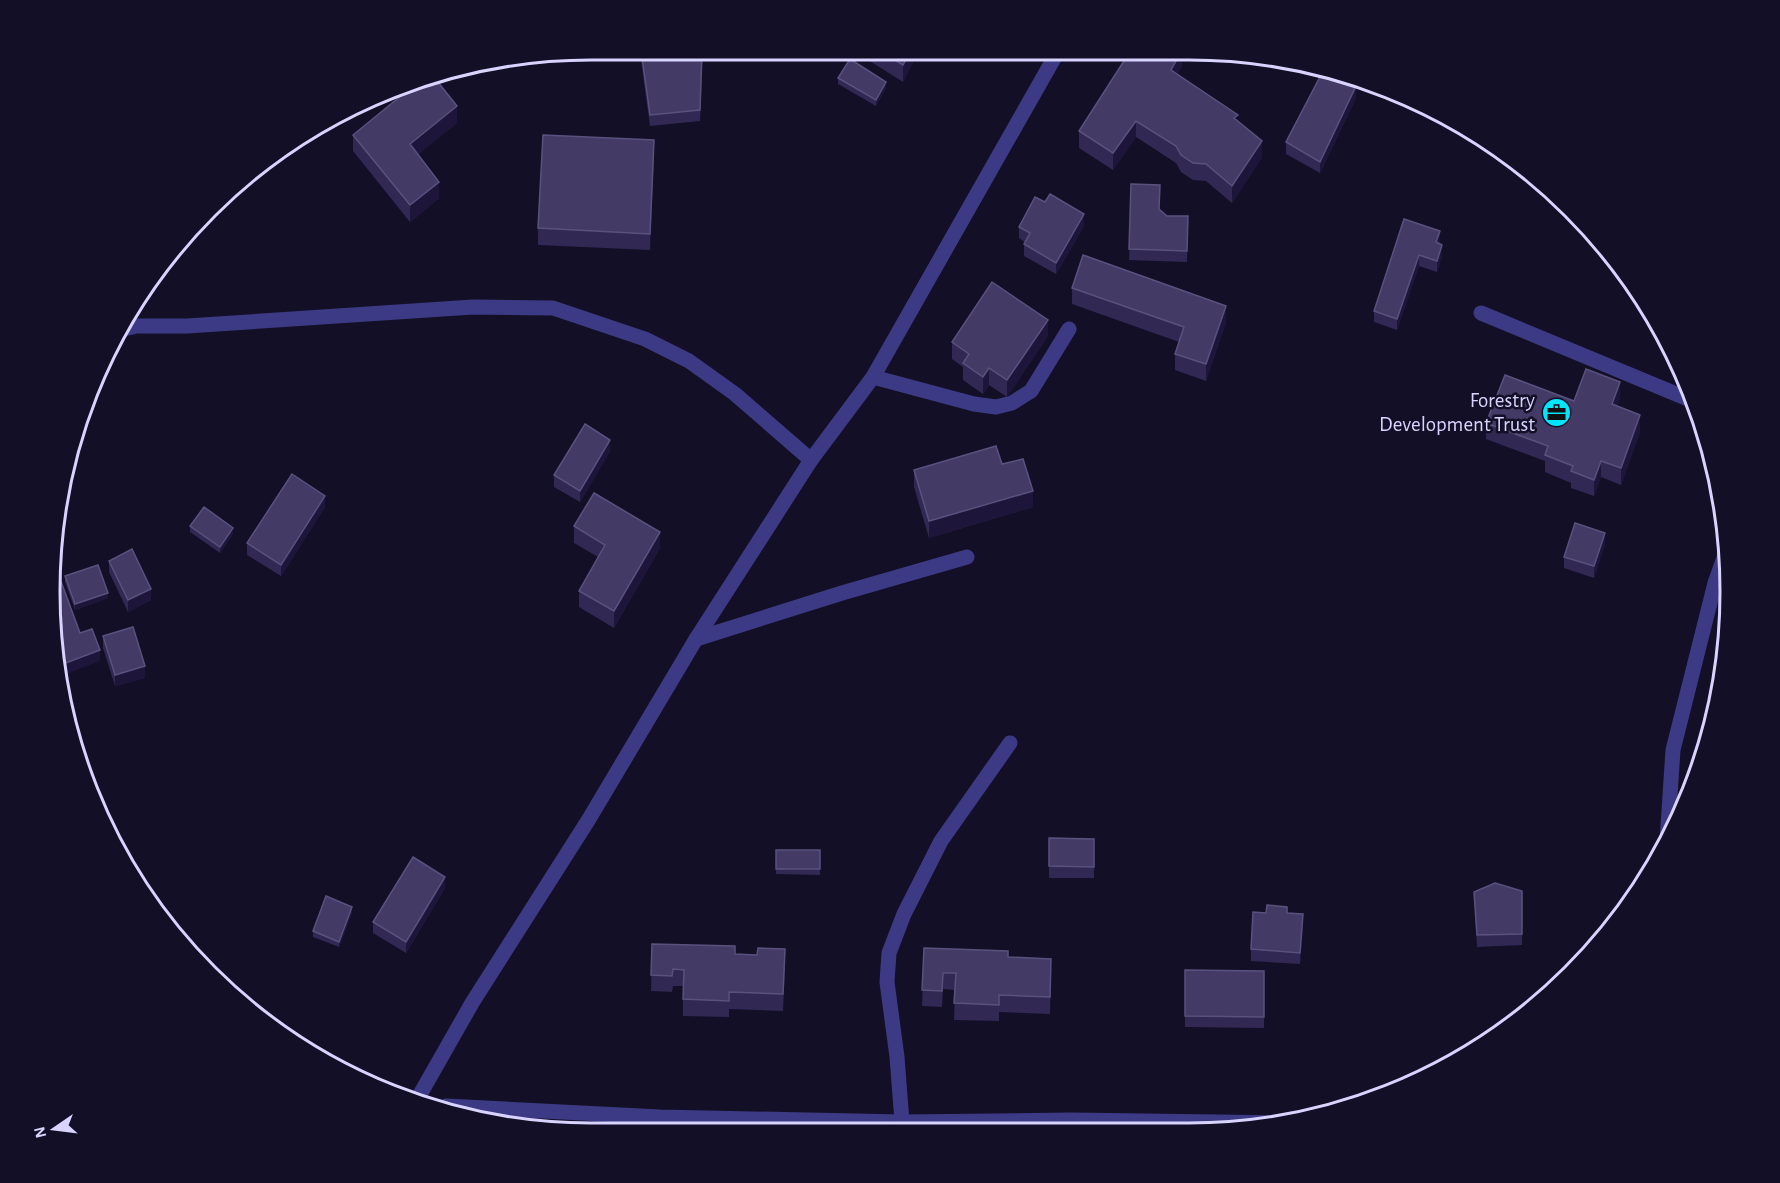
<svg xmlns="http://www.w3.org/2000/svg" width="1780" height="1183" font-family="'Alegreya Sans',sans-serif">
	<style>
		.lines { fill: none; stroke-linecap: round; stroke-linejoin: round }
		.minor { stroke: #3d3a85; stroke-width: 15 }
		.wall { fill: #312854 }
		.shaded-wall { fill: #1d163a }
		.building { fill: #433a66; stroke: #5a527e; stroke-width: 1.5 }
		.labels { text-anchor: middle; stroke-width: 5; stroke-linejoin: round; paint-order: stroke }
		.poi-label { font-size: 21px; fill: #d9d4ff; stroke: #130f26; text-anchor: end }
		.rim { fill: none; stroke: #d9d4ff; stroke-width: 3 }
	</style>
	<rect width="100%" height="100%" fill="#130f26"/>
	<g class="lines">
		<g class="minor">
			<path d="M1481,313L1693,401"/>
			<path d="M123,329L137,326H187L473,307L553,308L645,339L689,361L735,394L811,460"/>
			<path d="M873,377L974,404L996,407L1012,403L1031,391L1069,329"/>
			<path d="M696,639L842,593L967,557"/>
			<path d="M1667,841L1673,750L1715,583L1728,546"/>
			<path d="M418,1098L472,1003L589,819L696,639L811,460L873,377L1057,53"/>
			<path d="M446,1106L660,1117L902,1122L1071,1120L1282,1123"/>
			<path d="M902,1122L897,1057L887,982L889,953L904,914L941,841L1010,743"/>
		</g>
	</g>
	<g class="wall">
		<path d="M641,50H703L700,121L650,126L641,60Z"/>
		<path d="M854,51L918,52L903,82Z"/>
		<path d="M1182,54V66L1177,74L1238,121L1262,157L1232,203L1206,181L1193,180L1181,172L1176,163L1136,137L1113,170L1079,148V131Z"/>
		<path d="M838,78L886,88L876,106L838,84Z"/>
		<path d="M1356,98L1320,173L1286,154V142Z"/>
		<path d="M457,123L418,154L439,198L410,222L353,151V135Z"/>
		<path d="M654,156L650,250L538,245V228Z"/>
		<path d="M1131,184L1167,216H1188L1187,262L1129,260Z"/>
		<path d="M1404,219L1440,242L1442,256L1437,272L1419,266L1397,330L1374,322V311Z"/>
		<path d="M1084,226L1056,274L1024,256V244L1025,242L1019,238V227Z"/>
		<path d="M1072,288L1226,322L1206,381L1175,370V354L1179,342L1072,304Z"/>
		<path d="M1048,336L1007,397L989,385L983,394L963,380V367L952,359V342Z"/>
		<path d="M1620,399L1617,406L1640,432L1621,485L1601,477L1594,496L1571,488V483L1545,472V461L1486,439V423L1574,401Z"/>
		<path d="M610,451L580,502L554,487V475Z"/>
		<path d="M1002,464L1033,507L929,538L914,487V470Z"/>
		<path d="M325,507L281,576L247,555V543Z"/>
		<path d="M190,526L233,534L220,553L190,532Z"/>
		<path d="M574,526L660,548L614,628L579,607V591L598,557L574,543Z"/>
		<path d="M1605,544L1594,578L1564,568V557Z"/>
		<path d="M109,561L151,600L128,612L109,572Z"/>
		<path d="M65,576L108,598L75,610L65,582Z"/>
		<path d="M103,636L145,678L115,686L103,648Z"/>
		<path d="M1049,838L1094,839V878H1049Z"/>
		<path d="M776,850H820V875L776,874Z"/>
		<path d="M445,888L406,953L373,933V922Z"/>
		<path d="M1522,891V945L1477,947L1474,892Z"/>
		<path d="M352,913L339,947L313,937V931Z"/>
		<path d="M1266,913H1287L1303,925L1300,964L1251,961V949Z"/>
		<path d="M652,944L735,954L785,966L783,1011L729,1009V1017L683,1016V986H673L672,992L651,991Z"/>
		<path d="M924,948L1008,957L1051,975L1050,1014L999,1012V1021L954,1020L955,990L943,989L942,1007L922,1006Z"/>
		<path d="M1185,970L1264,971V1028L1185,1027Z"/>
	</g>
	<g class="shaded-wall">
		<path d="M910,52H918L903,82V65Z"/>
		<path d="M1180,54H1182V66L1171,87V70Z"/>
		<path d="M886,82V88L876,106V100Z"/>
		<path d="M1356,86V98L1320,173V162Z"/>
		<path d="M457,106V123L410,161V144Z"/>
		<path d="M1136,121V137L1113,170V153Z"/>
		<path d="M654,140V156L650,250V234Z"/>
		<path d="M1262,141V157L1232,203V186Z"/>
		<path d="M439,182V198L410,222V205Z"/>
		<path d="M1084,214V226L1056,274V263Z"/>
		<path d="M1440,231V242L1436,254V242Z"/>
		<path d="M1442,245V256L1437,272V261Z"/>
		<path d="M1419,255V266L1397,330V319Z"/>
		<path d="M1226,306V322L1206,381V364Z"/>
		<path d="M1048,320V336L1007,397V380Z"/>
		<path d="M989,368V385L983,394V377Z"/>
		<path d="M1620,382V399L1612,421V404Z"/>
		<path d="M1640,415V432L1621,485V468Z"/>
		<path d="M610,440V451L580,502V491Z"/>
		<path d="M1601,461V477L1594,496V480Z"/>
		<path d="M1033,491V507L929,538V521Z"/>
		<path d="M325,496V507L281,576V565Z"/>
		<path d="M233,528V534L220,553V547Z"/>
		<path d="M660,532V548L614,628V611Z"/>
		<path d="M1605,533V544L1594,578V566Z"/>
		<path d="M151,589V600L128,612V600Z"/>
		<path d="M108,593V598L75,610V604Z"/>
		<path d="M100,650V661L59,677L58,666Z"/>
		<path d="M145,666V678L115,686V675Z"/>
		<path d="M445,877V888L406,953V942Z"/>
		<path d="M352,907V913L339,947V942Z"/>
		<path d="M1303,914V925L1300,964V953Z"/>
	</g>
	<g class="building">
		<path d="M641,50H702L700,110L650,115Z"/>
		<path d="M881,52H910L903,65Z"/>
		<path d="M1129,53L1180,54L1171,70L1238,115L1234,118L1262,141L1232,186L1206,164L1193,163L1181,155L1176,146L1136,121L1113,153L1079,131Z"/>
		<path d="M850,59L886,82L876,100L838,78Z"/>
		<path d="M1322,73L1345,80L1356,86L1320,162L1286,142Z"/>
		<path d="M433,76L457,106L410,144L439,182L410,205L353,135L424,77Z"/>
		<path d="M543,135L654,140L650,234L538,228Z"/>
		<path d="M1131,184L1160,185L1159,209L1167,216H1188L1187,251L1129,249Z"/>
		<path d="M1050,194L1084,214L1056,263L1024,244L1030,233L1019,227L1035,197L1045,202Z"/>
		<path d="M1404,219L1440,231L1436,242L1442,245L1437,261L1419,255L1397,319L1374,311Z"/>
		<path d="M1083,255L1226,306L1206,364L1175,354L1184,327L1072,288Z"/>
		<path d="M992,282L1048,320L1007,380L989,368L983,377L963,363L969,354L952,342Z"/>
		<path d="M1586,369L1620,382L1612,404L1640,415L1621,468L1601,461L1594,480L1571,471L1573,466L1545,455L1548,446L1486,423L1505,375L1574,401Z"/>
		<path d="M585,424L610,440L580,491L554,475Z"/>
		<path d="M996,446L1002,464L1023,459L1033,491L929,521L914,470Z"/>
		<path d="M292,474L325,496L281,565L247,543Z"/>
		<path d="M594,493L660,532L614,611L579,591L605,545L574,526Z"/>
		<path d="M204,507L233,528L220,547L190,526Z"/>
		<path d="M1575,523L1605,533L1594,566L1564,557Z"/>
		<path d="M132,549L151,589L128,600L109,561Z"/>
		<path d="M98,565L108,593L75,604L65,576Z"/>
		<path d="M59,576L80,633L92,629L100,650L58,666L52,579Z"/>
		<path d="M133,627L145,666L115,675L103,636Z"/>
		<path d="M1049,838L1094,839V867L1049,866Z"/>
		<rect x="776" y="850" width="44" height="19"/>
		<path d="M413,857L445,877L406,942L373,922Z"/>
		<path d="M1495,883L1522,891V934L1477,935L1474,892Z"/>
		<path d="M326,896L352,907L339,942L313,931Z"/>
		<path d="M1267,905L1287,907V913L1303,914L1300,953L1251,949L1253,912L1266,913Z"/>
		<path d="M652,944L735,946V954L757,955L758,948L785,949L783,994L729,992V1001L683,999L684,970L673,969L672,976L651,975Z"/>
		<path d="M924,948L1008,951V957L1051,959L1050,997L999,995V1005L954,1003L956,973H943L942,991L922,990Z"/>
		<path d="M1185,970L1264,971V1017L1185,1016Z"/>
	</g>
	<defs>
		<symbol id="office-disc" viewBox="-11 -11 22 22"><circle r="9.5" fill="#00e5ff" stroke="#130f26"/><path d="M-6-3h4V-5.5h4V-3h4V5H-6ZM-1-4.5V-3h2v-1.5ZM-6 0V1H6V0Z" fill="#111"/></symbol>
	</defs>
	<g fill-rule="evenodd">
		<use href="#office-disc" x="1540" y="396" width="33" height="33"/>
	</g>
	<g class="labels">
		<g class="poi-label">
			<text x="1535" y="407">Forestry<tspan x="1535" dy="24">Development Trust</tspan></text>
		</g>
	</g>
	<path d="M0 0H1780V1183H0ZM591 60H1189A531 531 0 0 1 1720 591V592A531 531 0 0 1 1189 1123H591A531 531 0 0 1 60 592V591A531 531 0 0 1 591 60Z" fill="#130f26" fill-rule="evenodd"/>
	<path class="rim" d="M591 60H1189A531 531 0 0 1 1720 591V592A531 531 0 0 1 1189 1123H591A531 531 0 0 1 60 592V591A531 531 0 0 1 591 60Z"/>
	<g transform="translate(54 1129) rotate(256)" stroke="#130f26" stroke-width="4.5" paint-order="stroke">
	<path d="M0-4.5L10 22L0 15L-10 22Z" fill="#d9d4ff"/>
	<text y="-9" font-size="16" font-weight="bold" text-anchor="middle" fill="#d9d4ff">N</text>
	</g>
</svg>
